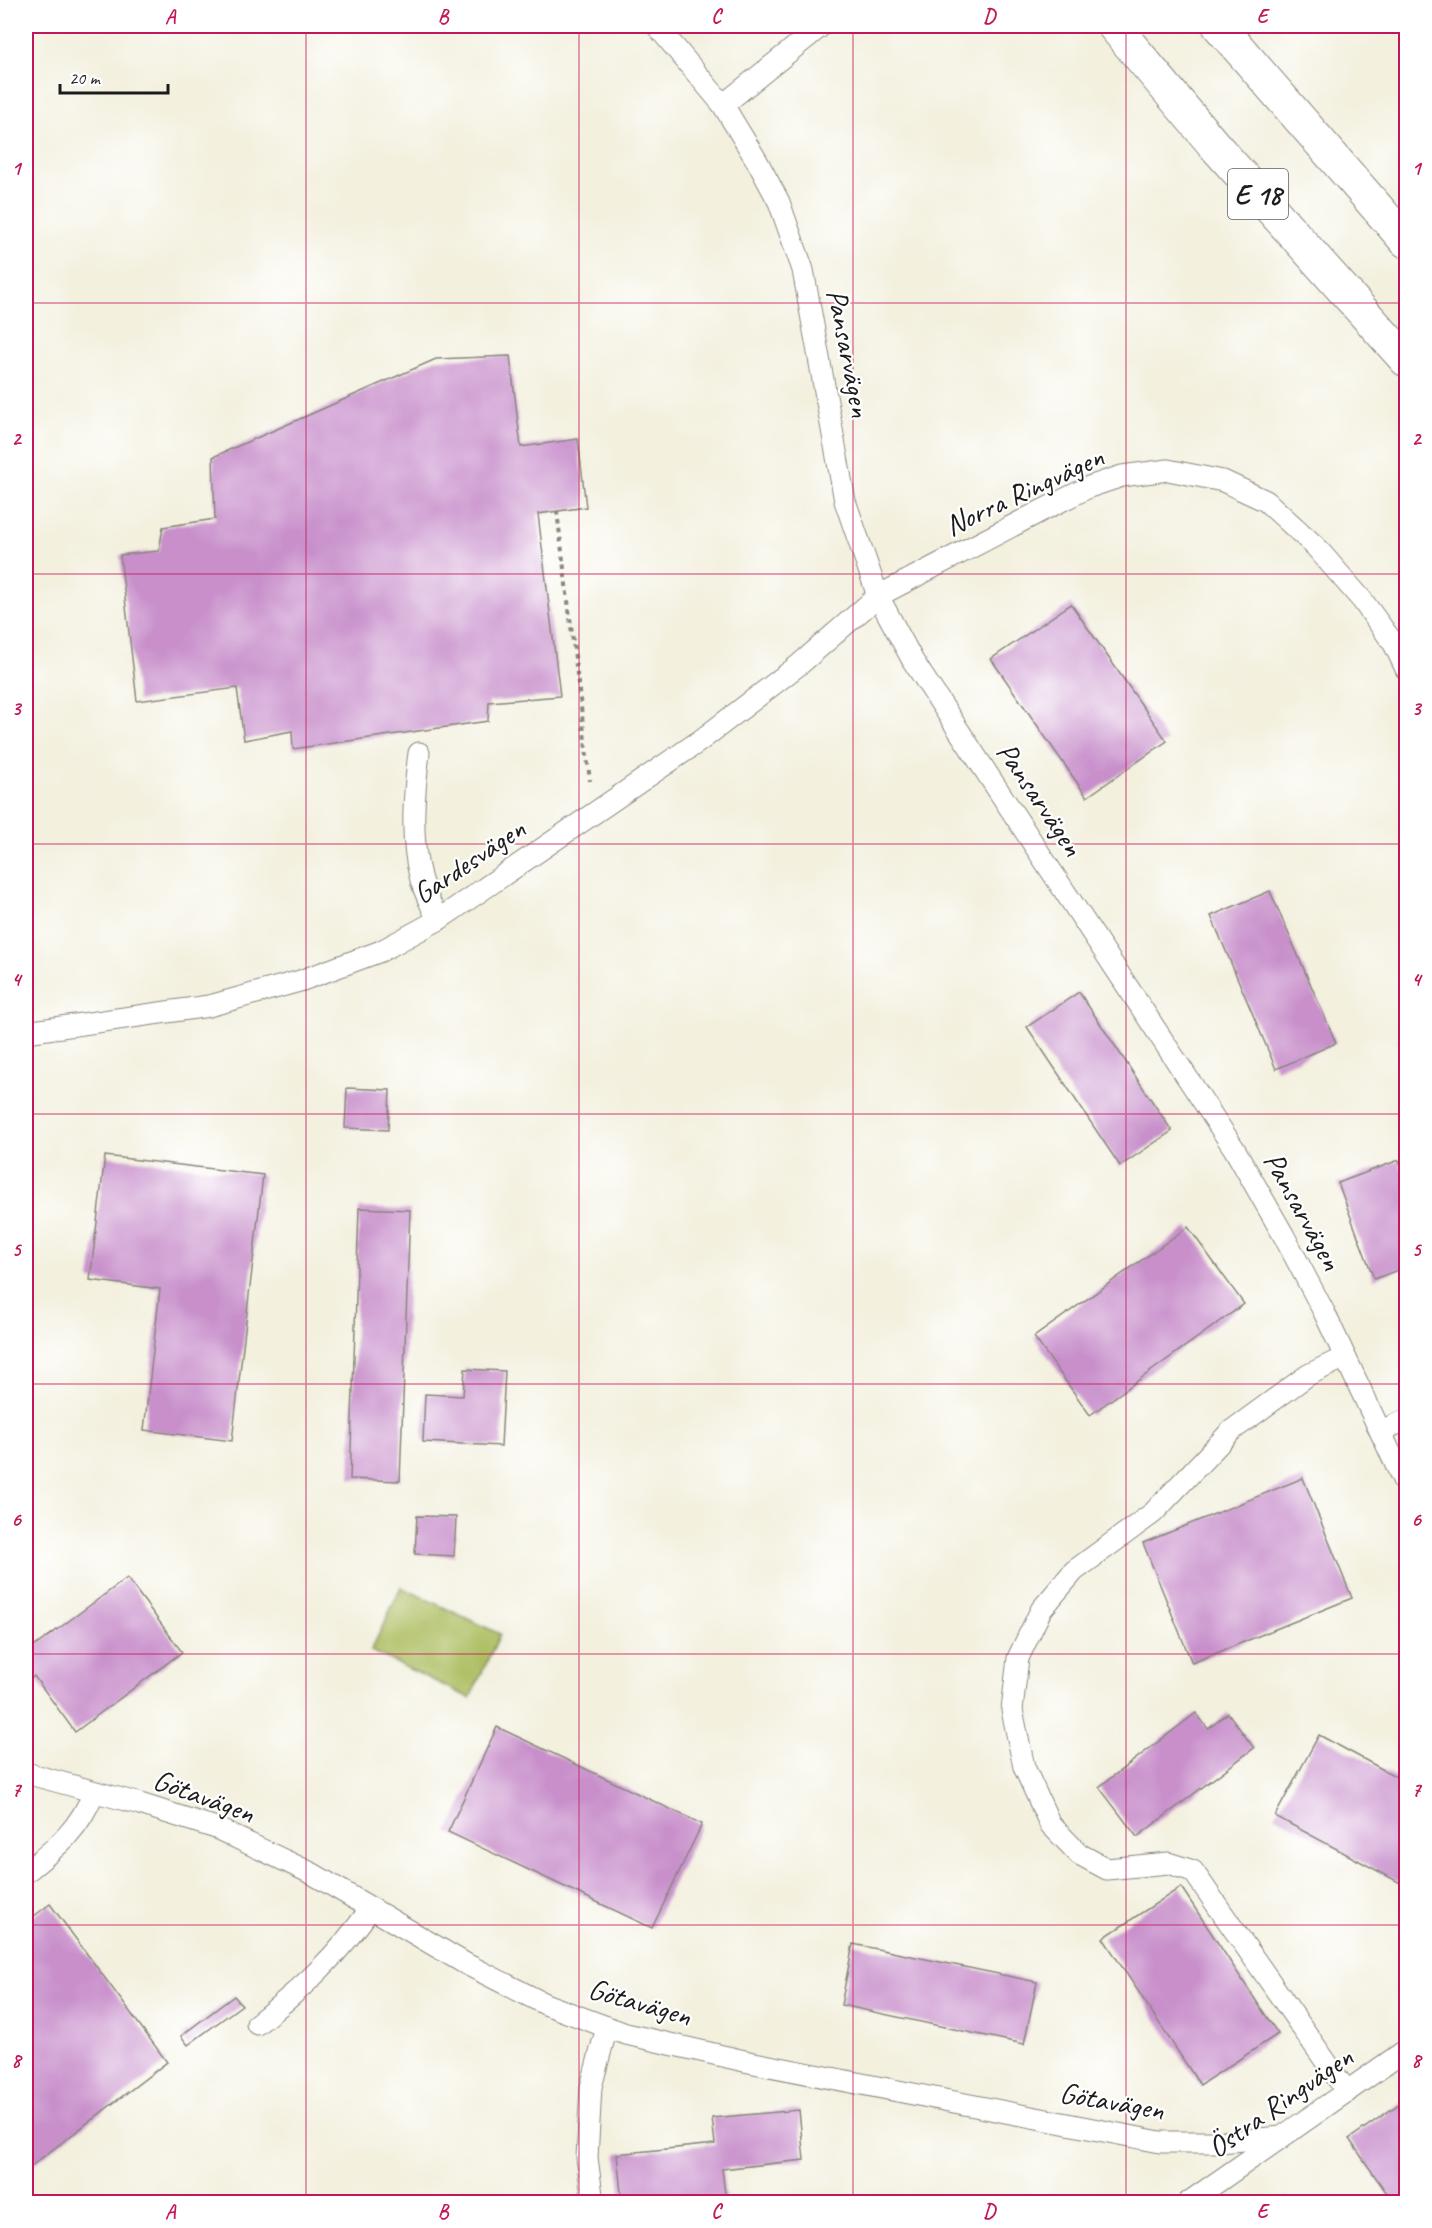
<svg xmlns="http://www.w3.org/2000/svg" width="1432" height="2228" font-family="Caveat,sans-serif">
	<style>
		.green { fill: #adbe62; stroke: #646d3f; stroke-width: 1.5 }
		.building { fill: #c88fcb }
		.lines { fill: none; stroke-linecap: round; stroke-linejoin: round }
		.service-casing { stroke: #88867d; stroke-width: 23 }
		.motorway-casing { stroke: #88867d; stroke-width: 35 }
		.path { stroke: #88867d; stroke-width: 4; stroke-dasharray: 4.5 4.5; stroke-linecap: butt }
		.service { stroke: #fff; stroke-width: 21 }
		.motorway { stroke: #fff; stroke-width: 33 }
		.grid { fill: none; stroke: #c2185b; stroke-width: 1.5; stroke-opacity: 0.55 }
		.labels { text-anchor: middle; stroke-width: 4.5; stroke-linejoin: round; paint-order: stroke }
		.shield { fill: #fff; stroke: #606060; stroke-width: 1.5 }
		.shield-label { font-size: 28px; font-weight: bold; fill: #1c1c1c }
		.street-label { font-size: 30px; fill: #1c1c1c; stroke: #fff }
		.neatline { fill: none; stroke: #c2185b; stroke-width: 2 }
		.grid-label { font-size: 20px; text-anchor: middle; font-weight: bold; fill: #c2185b }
	</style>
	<rect width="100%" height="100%" fill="#fff"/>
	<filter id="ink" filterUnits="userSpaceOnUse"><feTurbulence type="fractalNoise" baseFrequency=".0167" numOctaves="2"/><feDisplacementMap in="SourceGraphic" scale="12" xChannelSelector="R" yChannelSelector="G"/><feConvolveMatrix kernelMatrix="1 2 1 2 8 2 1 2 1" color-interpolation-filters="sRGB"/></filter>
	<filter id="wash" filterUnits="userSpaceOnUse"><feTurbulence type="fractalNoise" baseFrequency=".008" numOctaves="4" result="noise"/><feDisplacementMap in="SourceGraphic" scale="24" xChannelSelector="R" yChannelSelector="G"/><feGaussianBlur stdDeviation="1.35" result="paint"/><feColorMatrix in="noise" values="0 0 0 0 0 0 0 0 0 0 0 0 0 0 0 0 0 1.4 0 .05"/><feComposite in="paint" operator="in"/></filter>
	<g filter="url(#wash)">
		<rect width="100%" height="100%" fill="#f3f0de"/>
		<path class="green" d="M401,1587L500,1634L470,1698L371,1651Z"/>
		<g id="blocks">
			<g class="building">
				<path d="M510,356L521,447L578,439L586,507L538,514L560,696L489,702L488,721L293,749L292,731L244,740L237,688L137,701L120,555L159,551L163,527L215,519L213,457L436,359Z"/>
				<path d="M1071,604L1167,741L1087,797L991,659Z"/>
				<path d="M1270,891L1336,1043L1276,1069L1211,916Z"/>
				<path d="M1079,992L1172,1131L1120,1166L1027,1027Z"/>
				<path d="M1406,1036V1063L1398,1039Z"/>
				<path d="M347,1088L390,1090L388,1130L345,1128Z"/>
				<path d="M105,1156L263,1175L232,1441L144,1430L160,1289L90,1280Z"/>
				<path d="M1399,1160L1406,1180V1267L1374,1279L1338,1183Z"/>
				<path d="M359,1208L410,1210L400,1481L350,1479Z"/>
				<path d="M1188,1227L1244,1304L1090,1415L1034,1337Z"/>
				<path d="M465,1369L505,1371L501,1446L423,1442L425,1394L463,1396Z"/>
				<path d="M1303,1478L1352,1598L1192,1663L1143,1543Z"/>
				<path d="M417,1516L456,1517L454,1556L415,1554Z"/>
				<path d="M127,1578L182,1652L75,1732L34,1676L26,1683V1634L35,1646Z"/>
				<path d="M1196,1713L1208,1729L1228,1713L1254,1748L1137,1837L1099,1787Z"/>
				<path d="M497,1727L702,1824L652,1928L448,1832Z"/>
				<path d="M1319,1735L1406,1782V1886L1275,1816Z"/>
				<path d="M1181,1887L1278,2034L1200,2085L1103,1938Z"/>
				<path d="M50,1904L167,2062L26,2170V1922Z"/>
				<path d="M853,1944L1037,1982L1024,2044L841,2005Z"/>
				<path d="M234,1996L242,2005L188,2045L181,2036Z"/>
				<path d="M1406,2099V2202H1393L1349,2139Z"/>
				<path d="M799,2110L804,2160L722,2169L726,2202H622L617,2154L715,2144L712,2118Z"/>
				<path d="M1288,2197L1292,2202H1279Z"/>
			</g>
		</g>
	</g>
	<g filter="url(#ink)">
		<use href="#blocks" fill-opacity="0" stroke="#88867d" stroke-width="1.5"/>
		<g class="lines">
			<defs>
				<g id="service">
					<path d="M657,26L723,105L757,161L779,202L803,270L845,501L878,596L913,661L1235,1150L1284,1236L1324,1312L1406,1486"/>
					<path d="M723,105L821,26"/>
					<path d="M419,753C414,792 410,837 420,876C423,891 432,906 438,920"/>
					<path d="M26,1032L209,1006L300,981L381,951L438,920L701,740L800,664L878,596L1041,511L1089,487L1122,476L1168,470L1223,481L1266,501L1315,546L1362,600L1394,644L1406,669"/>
					<path d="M1345,1357L1308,1375L1231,1431L1153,1513L1074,1571L1041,1610L1018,1658L1012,1710L1024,1767L1050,1824L1079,1854L1107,1869L1168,1863L1193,1871L1347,2092"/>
					<path d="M1381,1431L1406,1420"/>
					<path d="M26,1773L140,1804L216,1828L313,1874L466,1964L545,2004L626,2034L749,2062L1160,2142H1219L1282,2137"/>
					<path d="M26,1872C57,1847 79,1830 94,1792"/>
					<path d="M257,2024C303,1988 337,1956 371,1908"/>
					<path d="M593,2202L587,2158L591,2087L607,2027"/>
					<path d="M1189,2202L1406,2050"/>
				</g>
				<g id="motorway">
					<path d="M1114,26L1215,146L1406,360"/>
					<path d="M1219,26L1406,241"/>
				</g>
			</defs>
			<use href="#service" class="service-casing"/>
			<use href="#motorway" class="motorway-casing"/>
			<path class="path" d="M557,511L590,781"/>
			<use href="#service" class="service"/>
			<use href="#motorway" class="motorway"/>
		</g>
	</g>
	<path class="grid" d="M306,26V2202M579,26V2202M853,26V2202M1126,26V2202M26,303H1406M26,574H1406M26,844H1406M26,1114H1406M26,1384H1406M26,1654H1406M26,1925H1406"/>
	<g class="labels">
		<rect class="shield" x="1228" y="169" width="60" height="50" rx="4.5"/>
		<g class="shield-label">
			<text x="1258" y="204">E 18</text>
		</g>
		<g class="street-label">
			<text transform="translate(849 353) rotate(79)" y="10">Pansarvägen</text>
			<text transform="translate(1024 491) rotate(-25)" y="10">Norra Ringvägen</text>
			<text transform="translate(1040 799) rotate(56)" y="10">Pansarvägen</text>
			<text transform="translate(469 861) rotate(-34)" y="10">Gardesvägen</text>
			<text transform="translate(1303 1211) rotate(61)" y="10">Pansarvägen</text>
			<text transform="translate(204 1796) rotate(20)" y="10">Götavägen</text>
			<text transform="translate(640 2002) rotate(16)" y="10">Götavägen</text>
			<text transform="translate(1112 2101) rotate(10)" y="10">Götavägen</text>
			<text transform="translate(1280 2102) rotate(-35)" y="10">Östra Ringvägen</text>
		</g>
	</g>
	<rect width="1432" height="2228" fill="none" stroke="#fff" stroke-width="66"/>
	<path d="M60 84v9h108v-9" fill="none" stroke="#1c1c1c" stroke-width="3"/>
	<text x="69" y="84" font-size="18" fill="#1c1c1c" stroke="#ffffff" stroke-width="4.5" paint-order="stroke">20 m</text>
	<rect x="33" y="33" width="1366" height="2162" class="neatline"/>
	<g class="grid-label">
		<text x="170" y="23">A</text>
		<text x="443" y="23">B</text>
		<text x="716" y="23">C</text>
		<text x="989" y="23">D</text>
		<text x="1262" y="23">E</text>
		<text x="16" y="175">1</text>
		<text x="1416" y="175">1</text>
		<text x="16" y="445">2</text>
		<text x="1416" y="445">2</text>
		<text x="16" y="715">3</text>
		<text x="1416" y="715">3</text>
		<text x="16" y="986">4</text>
		<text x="1416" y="986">4</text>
		<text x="16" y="1256">5</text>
		<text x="1416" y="1256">5</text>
		<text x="16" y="1526">6</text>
		<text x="1416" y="1526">6</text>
		<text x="16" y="1796">7</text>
		<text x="1416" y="1796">7</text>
		<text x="16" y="2067">8</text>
		<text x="1416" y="2067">8</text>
		<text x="170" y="2218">A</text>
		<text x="443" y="2218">B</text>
		<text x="716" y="2218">C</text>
		<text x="989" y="2218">D</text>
		<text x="1262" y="2218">E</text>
	</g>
</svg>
